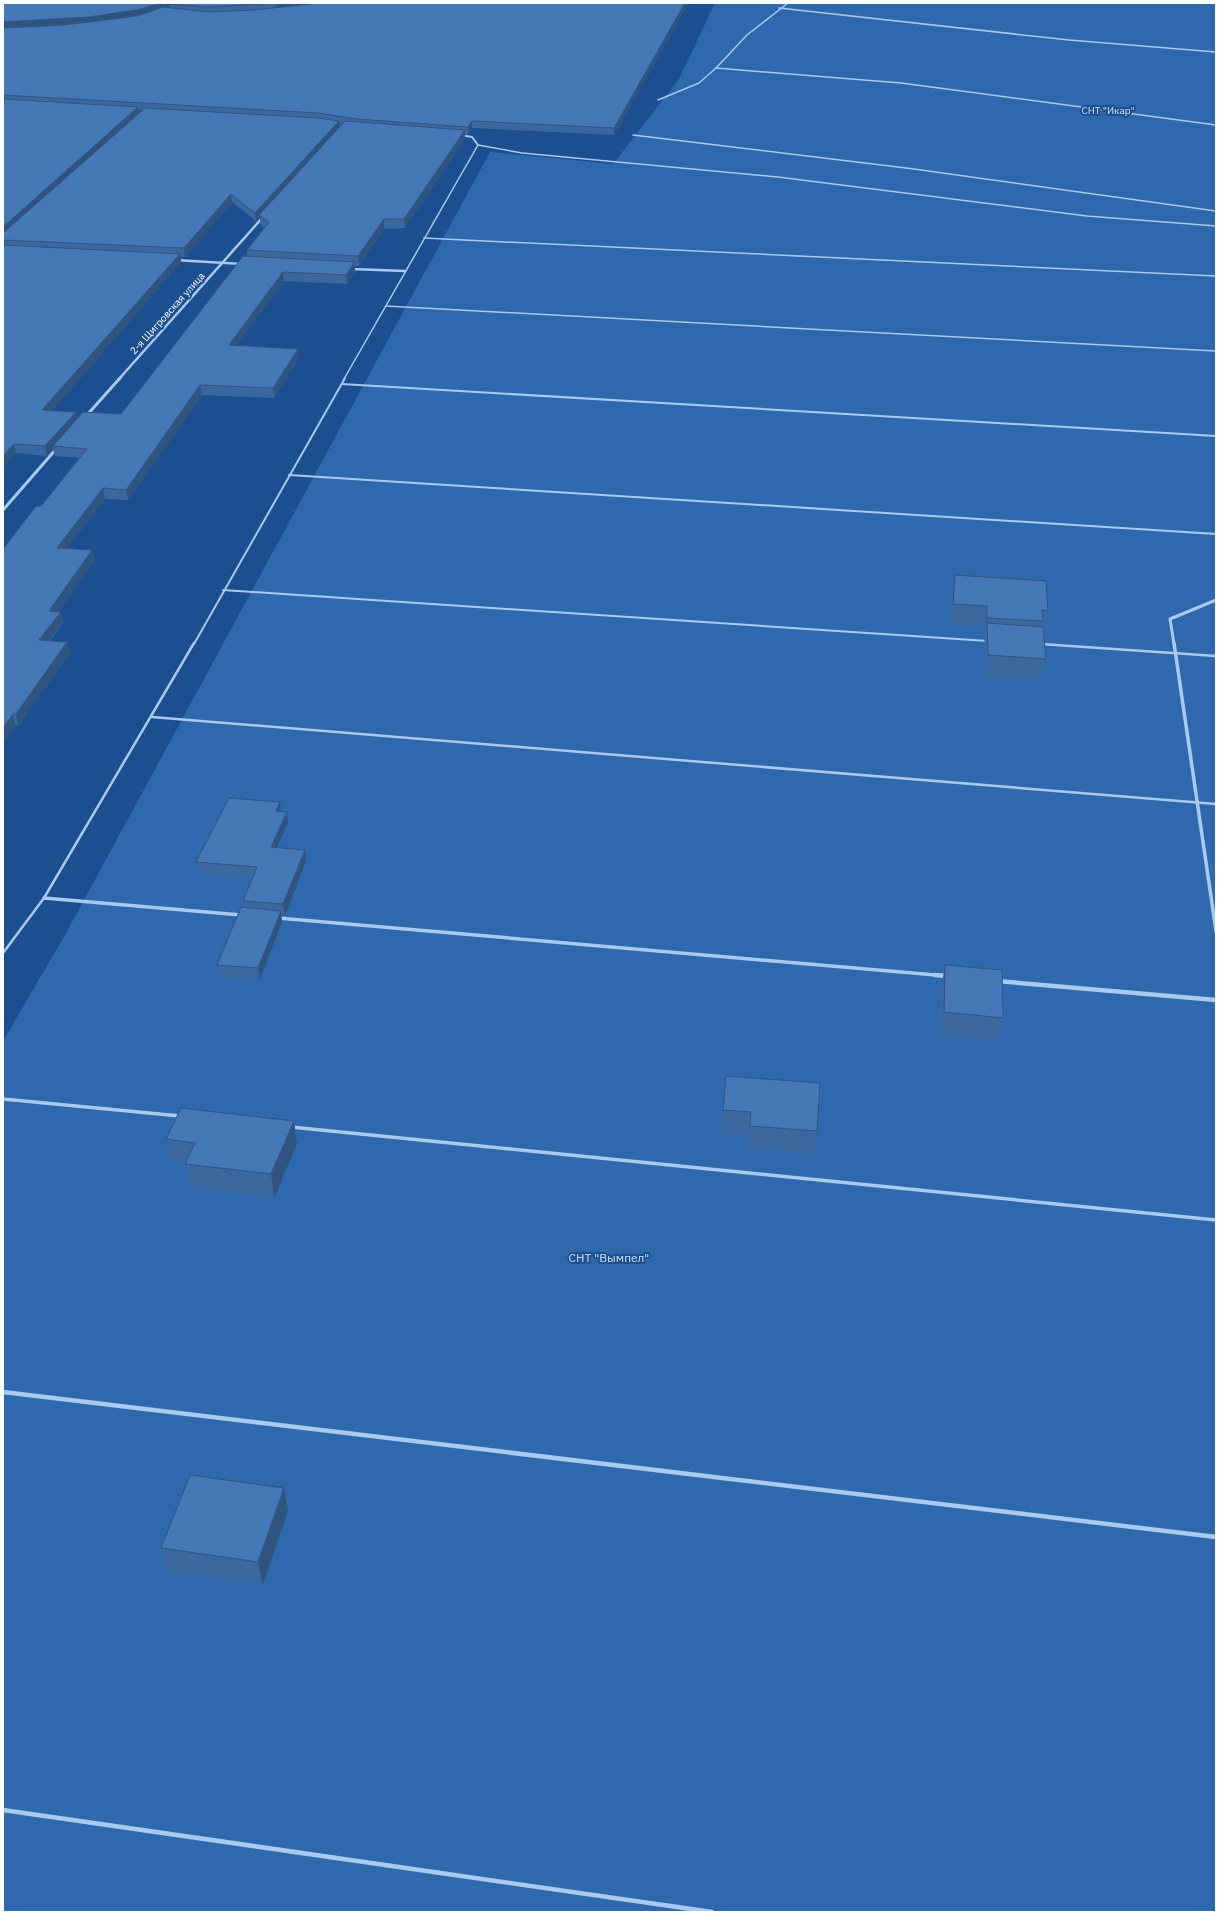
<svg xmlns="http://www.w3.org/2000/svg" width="1219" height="1915" font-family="'IBM Plex Sans',sans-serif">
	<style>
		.green { fill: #2e69ad }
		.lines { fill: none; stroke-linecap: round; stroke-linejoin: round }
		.service-far4 { stroke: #a9c9ee; stroke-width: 1.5 }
		.service-far3 { stroke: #a9c9ee; stroke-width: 2 }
		.service-far2 { stroke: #a9c9ee; stroke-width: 2.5 }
		.service-far1 { stroke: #a9c9ee; stroke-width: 3.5 }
		.service { stroke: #a9c9ee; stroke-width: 4.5 }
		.minor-far4 { stroke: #a9c9ee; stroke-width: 2 }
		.minor-far3 { stroke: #a9c9ee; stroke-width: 2.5 }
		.minor-far2 { stroke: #a9c9ee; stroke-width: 3 }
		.minor-far1 { stroke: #a9c9ee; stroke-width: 3.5 }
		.minor { stroke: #a9c9ee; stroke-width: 4.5 }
		.wall { fill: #3a679d; fill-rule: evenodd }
		.shaded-wall { fill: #305480 }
		.building { fill: #4478b7; stroke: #305480 }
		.labels { text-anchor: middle; stroke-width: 4; stroke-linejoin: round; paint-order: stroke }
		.far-park-label { font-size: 10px; fill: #cfe3fa; stroke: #1b4f8f }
		.far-street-label { font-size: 10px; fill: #fff; stroke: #1b4f8f }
		.park-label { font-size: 12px; fill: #cfe3fa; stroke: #1b4f8f }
	</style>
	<rect width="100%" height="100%" fill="#1b4f8f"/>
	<path class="green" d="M715,3H1216V1912H3V1041L65,935L490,152L613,164L679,79Z"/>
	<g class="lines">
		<g class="service-far4">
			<path d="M779,8L1069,40L1216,52"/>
			<path d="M716,68L901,83L1216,125"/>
			<path d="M658,100L699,83L716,68L747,35L788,3"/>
			<path d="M633,135L914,169L1216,211"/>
			<path d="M424,238L1216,276"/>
			<path d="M386,306L1216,351"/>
			<path d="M344,379L478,145L522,153L778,177L1087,216L1216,226"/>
		</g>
		<g class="service-far3">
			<path d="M342,384L1216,436"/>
			<path d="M289,475L1216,534"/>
			<path d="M223,590L988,641"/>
			<path d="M194,644L345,378"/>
		</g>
		<g class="service-far2">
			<path d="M1041,644L1216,656"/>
			<path d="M152,717L1216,804"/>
			<path d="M3,953L44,898L194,643"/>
		</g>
		<g class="service-far1">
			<path d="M3,1099L180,1116"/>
			<path d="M291,1127L1216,1220"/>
			<path d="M3,1392L8,1393"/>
		</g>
		<g class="service">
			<path d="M3,1392L1216,1537"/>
			<path d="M3,1810L712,1912"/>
		</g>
		<path class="minor-far4" d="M460,135L472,137L478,145"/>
		<g class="minor-far3">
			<path d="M175,260L242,264"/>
			<path d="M351,269L405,271"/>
			<path d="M119,379L263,217"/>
		</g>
		<g class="minor-far2">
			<path d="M87,415L120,378"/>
			<path d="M3,510L57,448"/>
			<path d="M1174,644L1170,619L1216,600"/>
		</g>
		<g class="minor-far1">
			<path d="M1174,643L1216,931"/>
			<path d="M44,898L241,915"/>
			<path d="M278,918L947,976"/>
		</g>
		<g class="minor">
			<path d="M935,975L948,976"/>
			<path d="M997,981L1216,1000"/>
		</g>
	</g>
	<g class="wall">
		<path d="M3,3L167,6L163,8H170L169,4L170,3H689L614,135L472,128L468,134H465V139L405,228L384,229L359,266H355V271L347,284L284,281L237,345L298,349L299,358L274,398L202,395L128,500L105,499L67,548L92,550L94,561L58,612H61L63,623L50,641L70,653L18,726L15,725L3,744L41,506L79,458L55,456L53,449L47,456L16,453L3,467ZM139,110H142L139,113ZM232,202L256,221L260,217V224L264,228L247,250V256L121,414L77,419L76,412L52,411L181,262L180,257H185Z"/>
		<path d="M955,575L1048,611L1045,631H1044L1046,659L1042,680L985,676L984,643L985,638H984V627L950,624L952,595Z"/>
		<path d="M281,811L288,823L277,847L306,861L285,916L281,915L282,922L260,980L219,977L217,965L244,908L243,901L253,878L198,873L196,862Z"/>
		<path d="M945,965L1003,1018L999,1041L941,1035V988Z"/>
		<path d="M726,1076L817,1131L815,1154L748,1149L749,1135L721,1133L723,1110Z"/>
		<path d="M294,1121L297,1144L274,1198L190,1187L185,1164L171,1162L166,1139Z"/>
		<path d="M284,1488L288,1511L263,1585L167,1571L161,1548Z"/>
	</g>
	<g class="shaded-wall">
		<path d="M159,3H167V6L156,11L137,17L90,24L3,29V22Z"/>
		<path d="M277,3H325L277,10Z"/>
		<path d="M685,3H689L614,135V128Z"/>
		<path d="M138,107L139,115L3,236V227Z"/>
		<path d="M339,121L340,129L259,215L260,217L256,221L255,213Z"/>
		<path d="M472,121V128L468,134V127Z"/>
		<path d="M465,130V139L405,228L404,219Z"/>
		<path d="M231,194L232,202L185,257L184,248Z"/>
		<path d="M384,219V229L359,266L358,256Z"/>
		<path d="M180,254L181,262L44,420L42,410Z"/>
		<path d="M355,262V271L347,284L346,275Z"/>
		<path d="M283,272L284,281L230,355L229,345Z"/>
		<path d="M298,349L299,358L274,398L273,388Z"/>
		<path d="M200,385L202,395L128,500L126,490Z"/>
		<path d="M76,412L78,421L53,446V449L47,456L45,446Z"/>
		<path d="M14,444L16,453L3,467V456Z"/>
		<path d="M103,488L105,499L59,558L57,548Z"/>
		<path d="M92,550L94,561L51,622L49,611Z"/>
		<path d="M61,612L63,623L41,651L39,640Z"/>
		<path d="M67,642L70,653L18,726L16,714Z"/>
		<path d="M13,714L15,725L3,744V728Z"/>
		<path d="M280,802L281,813L276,811Z"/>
		<path d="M287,812L288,823L272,858L271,847Z"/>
		<path d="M305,850L306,861L285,916L283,904Z"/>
		<path d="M281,911L282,922L260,980L258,968Z"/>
		<path d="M294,1121L297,1144L274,1198L271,1174Z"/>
		<path d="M284,1488L288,1511L263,1585L258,1562Z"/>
	</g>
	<g class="building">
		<path d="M3,3H159L155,5L136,10L89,17L3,22Z"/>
		<path d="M170,3H279L208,7L169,4Z"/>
		<path d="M318,3H685L614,128L472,121L468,127L357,119L318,113L3,95V28L65,25L137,16L163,7L208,12L254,10Z"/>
		<path d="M3,99L138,107L3,227Z"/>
		<path d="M145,108L318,118L339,121L255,213L231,194L184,248L3,240V233Z"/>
		<path d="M345,121L465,130L404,219H384L358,256L247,250L269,222L259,215Z"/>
		<path d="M3,245L180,254L42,410L76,412L45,446L14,444L3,456Z"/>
		<path d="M243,256L355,262L346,275L283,272L229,345L298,349L273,388L200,385L126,490L103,488L57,548L92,550L49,611L61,612L39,640L67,642L16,714H13L3,728V549L36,506H41L87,449L53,446L83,412L121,414Z"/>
		<path d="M955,575L1046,581L1048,611L1042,610L1043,621L987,618V606L953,604Z"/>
		<path d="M987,623L1043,627L1046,659L988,655Z"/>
		<path d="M229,798L280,802L276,811L287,812L271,847L305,850L283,904L243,901L257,867L196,862Z"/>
		<path d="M241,907L281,911L258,968L217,965Z"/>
		<path d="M945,965L1002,970L1003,1018L944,1012Z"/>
		<path d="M726,1076L820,1083L817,1131L750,1126L751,1112L723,1110Z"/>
		<path d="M181,1108L294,1121L271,1174L185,1164L195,1143L166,1139Z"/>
		<path d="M190,1475L284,1488L258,1562L161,1548Z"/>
	</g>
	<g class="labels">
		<g class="far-park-label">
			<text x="1108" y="114">СНТ "Икар"</text>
		</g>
		<g class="far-street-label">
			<text transform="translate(167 313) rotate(-48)" y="4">2-я Щигровская улица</text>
		</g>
		<g class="park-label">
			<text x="609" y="1262">СНТ "Вымпел"</text>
		</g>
	</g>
	<rect width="1219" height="1915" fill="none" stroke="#ffffff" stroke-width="8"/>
</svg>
